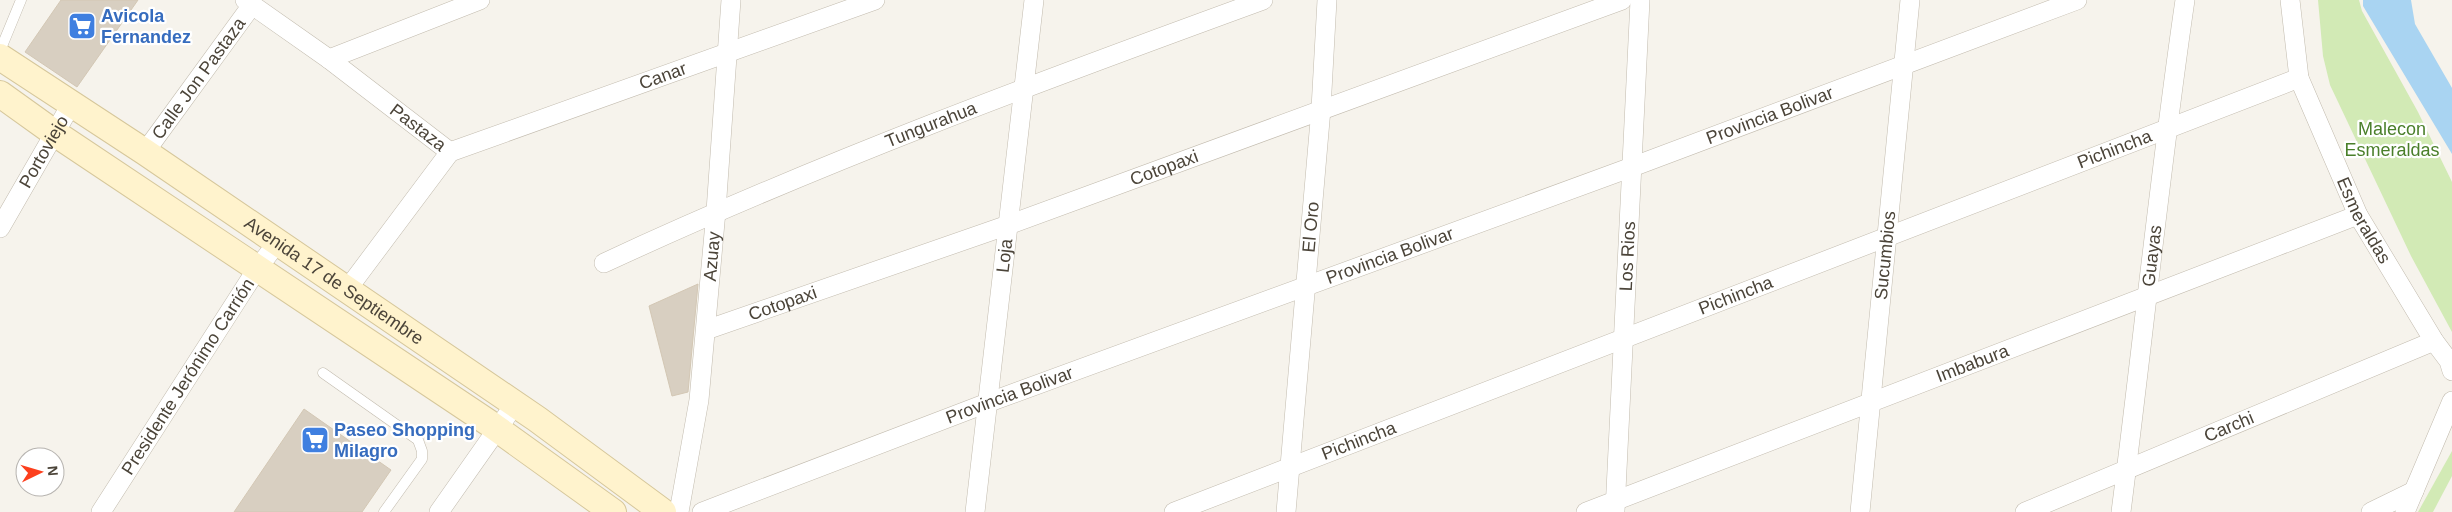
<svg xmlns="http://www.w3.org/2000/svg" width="2452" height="512" font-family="Arial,sans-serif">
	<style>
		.green { fill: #d2eab5 }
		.water { fill: #a9d4f2 }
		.building { fill: #d8cfc1; stroke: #d3c7b4 }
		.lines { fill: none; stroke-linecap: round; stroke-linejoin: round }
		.lane-casing { stroke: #c2bbae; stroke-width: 11 }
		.street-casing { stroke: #c2bbae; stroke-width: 20 }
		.secondary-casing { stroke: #d6c79b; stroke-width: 28 }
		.lane { stroke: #fff; stroke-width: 10 }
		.street { stroke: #fff; stroke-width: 19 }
		.secondary { stroke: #fff3cd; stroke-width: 26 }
		.labels { text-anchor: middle; stroke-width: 4.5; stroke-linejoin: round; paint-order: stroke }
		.shop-label { font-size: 18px; font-weight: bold; fill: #366cbe; stroke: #fff; text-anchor: start }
		.street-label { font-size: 18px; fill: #4b4439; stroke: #fff }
		.park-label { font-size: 18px; fill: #4a7f2a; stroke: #fff }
	</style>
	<rect width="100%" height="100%" fill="#f6f3ec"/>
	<g class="green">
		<path d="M2318,0H2359L2362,11L2418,112L2452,182V332L2411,256L2330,85L2323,56Z"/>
		<path d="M2452,451V476L2433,512H2418Z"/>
	</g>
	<path class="water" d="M2363,0H2411L2415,24L2452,88V154L2363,6Z"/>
	<g class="building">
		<path d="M61,0H138L77,87L25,52Z"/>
		<path d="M698,284L688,392L672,396L649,306Z"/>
		<path d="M304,409L391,470L362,512H234Z"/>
	</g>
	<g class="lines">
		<defs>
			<g id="lane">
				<path d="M0,51L21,0"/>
				<path d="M323,373L418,440L422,451V459L384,512"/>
			</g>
			<g id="street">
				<path id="s1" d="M245,0L329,59L450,152L346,291"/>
				<path id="s2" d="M2290,0L2299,78L2358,215L2434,341L2449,361L2452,371"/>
				<path d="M329,59L480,0"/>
				<path id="s3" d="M145,152L252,5"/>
				<path id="s4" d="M450,152L875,0"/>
				<path id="s5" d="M0,228L72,103"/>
				<path id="s6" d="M604,263C819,163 1041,81 1263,0"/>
				<path id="s7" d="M706,330L1008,225L1622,0"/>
				<path id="s8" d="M1615,511L1640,0"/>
				<path id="s9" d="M101,512L257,269L277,243"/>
				<path d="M439,512L515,404"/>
				<path id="s10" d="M679,512L699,400L716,211L731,0"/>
				<path id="s11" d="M702,512L987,403L1632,167L2077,0"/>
				<path id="s12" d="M975,512L1034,0"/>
				<path id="s13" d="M1174,512L2299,78"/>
				<path id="s14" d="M1286,512L1321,109L1327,0"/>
				<path id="s15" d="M1586,512L2358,215"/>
				<path id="s16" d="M1860,512L1910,0"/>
				<path id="s17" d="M2025,512L2434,341"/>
				<path id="s18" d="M2121,512C2143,341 2160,170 2185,0"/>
				<path d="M2371,512L2414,491"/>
				<path d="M2405,512L2452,401"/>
			</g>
			<g id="secondary">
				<path id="s19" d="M0,57L145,152L537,419L663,512"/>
				<path d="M0,94L53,132L489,423L613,512"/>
			</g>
		</defs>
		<use href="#lane" class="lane-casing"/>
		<use href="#street" class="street-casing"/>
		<use href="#secondary" class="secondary-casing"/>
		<use href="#lane" class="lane"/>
		<use href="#street" class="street"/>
		<use href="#secondary" class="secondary"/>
	</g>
	<defs>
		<symbol id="supermarket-square" viewBox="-11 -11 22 22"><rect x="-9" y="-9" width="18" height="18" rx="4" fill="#3f7fe0" stroke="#fff"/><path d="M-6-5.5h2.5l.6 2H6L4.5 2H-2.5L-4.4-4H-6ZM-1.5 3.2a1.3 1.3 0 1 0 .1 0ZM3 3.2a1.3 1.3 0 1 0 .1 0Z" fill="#fff"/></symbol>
	</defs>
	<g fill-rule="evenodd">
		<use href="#supermarket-square" x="66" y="10" width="32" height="32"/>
		<use href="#supermarket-square" x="299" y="424" width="32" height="32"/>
	</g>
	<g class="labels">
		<g class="shop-label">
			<text x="101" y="22">Avicola<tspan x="101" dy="21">Fernandez</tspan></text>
			<text x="334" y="436">Paseo Shopping<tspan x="334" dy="21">Milagro</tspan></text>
		</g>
		<g class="street-label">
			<text dy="6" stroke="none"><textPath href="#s4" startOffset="226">Canar</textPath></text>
			<text dy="6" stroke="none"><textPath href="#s3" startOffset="91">Calle Jon Pastaza</textPath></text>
			<text dy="6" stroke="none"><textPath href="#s11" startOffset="1139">Provincia Bolivar</textPath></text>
			<text dy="6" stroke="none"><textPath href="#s6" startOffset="355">Tungurahua</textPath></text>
			<text dy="6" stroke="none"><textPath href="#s1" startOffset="215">Pastaza</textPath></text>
			<text dy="6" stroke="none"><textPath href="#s13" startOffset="1008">Pichincha</textPath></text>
			<text dy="6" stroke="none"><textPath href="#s5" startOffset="88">Portoviejo</textPath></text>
			<text dy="6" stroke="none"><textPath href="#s7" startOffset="486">Cotopaxi</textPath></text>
			<text dy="6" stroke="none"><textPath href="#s2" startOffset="235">Esmeraldas</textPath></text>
			<text dy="6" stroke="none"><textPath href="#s14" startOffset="286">El Oro</textPath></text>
			<text dy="6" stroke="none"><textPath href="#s12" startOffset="258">Loja</textPath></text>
			<text dy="6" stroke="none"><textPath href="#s11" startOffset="734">Provincia Bolivar</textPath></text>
			<text dy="6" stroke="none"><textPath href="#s8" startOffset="255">Los Rios</textPath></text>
			<text dy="6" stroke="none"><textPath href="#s16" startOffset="258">Sucumbios</textPath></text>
			<text dy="6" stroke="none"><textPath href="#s18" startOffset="258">Guayas</textPath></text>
			<text dy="6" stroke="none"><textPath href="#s10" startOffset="258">Azuay</textPath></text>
			<text dy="6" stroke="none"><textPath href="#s19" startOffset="402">Avenida 17 de Septiembre</textPath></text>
			<text dy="6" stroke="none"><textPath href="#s13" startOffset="602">Pichincha</textPath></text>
			<text dy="6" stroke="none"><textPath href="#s7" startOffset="81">Cotopaxi</textPath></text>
			<text dy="6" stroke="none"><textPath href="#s15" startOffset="414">Imbabura</textPath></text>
			<text dy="6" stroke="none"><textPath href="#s9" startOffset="161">Presidente Jerónimo Carrión</textPath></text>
			<text dy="6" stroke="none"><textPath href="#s11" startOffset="329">Provincia Bolivar</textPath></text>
			<text dy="6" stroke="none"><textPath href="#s17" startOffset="221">Carchi</textPath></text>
			<text dy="6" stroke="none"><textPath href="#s13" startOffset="198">Pichincha</textPath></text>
		</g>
		<g class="park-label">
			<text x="2392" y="135">Malecon<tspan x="2392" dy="21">Esmeraldas</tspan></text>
		</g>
	</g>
	<g transform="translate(40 472) rotate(85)"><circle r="24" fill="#ffffff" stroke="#b7b4b0"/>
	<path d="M0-4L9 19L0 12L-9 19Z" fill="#fc3f1d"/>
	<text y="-8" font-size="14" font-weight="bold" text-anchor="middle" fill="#4b4439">N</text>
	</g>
</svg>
